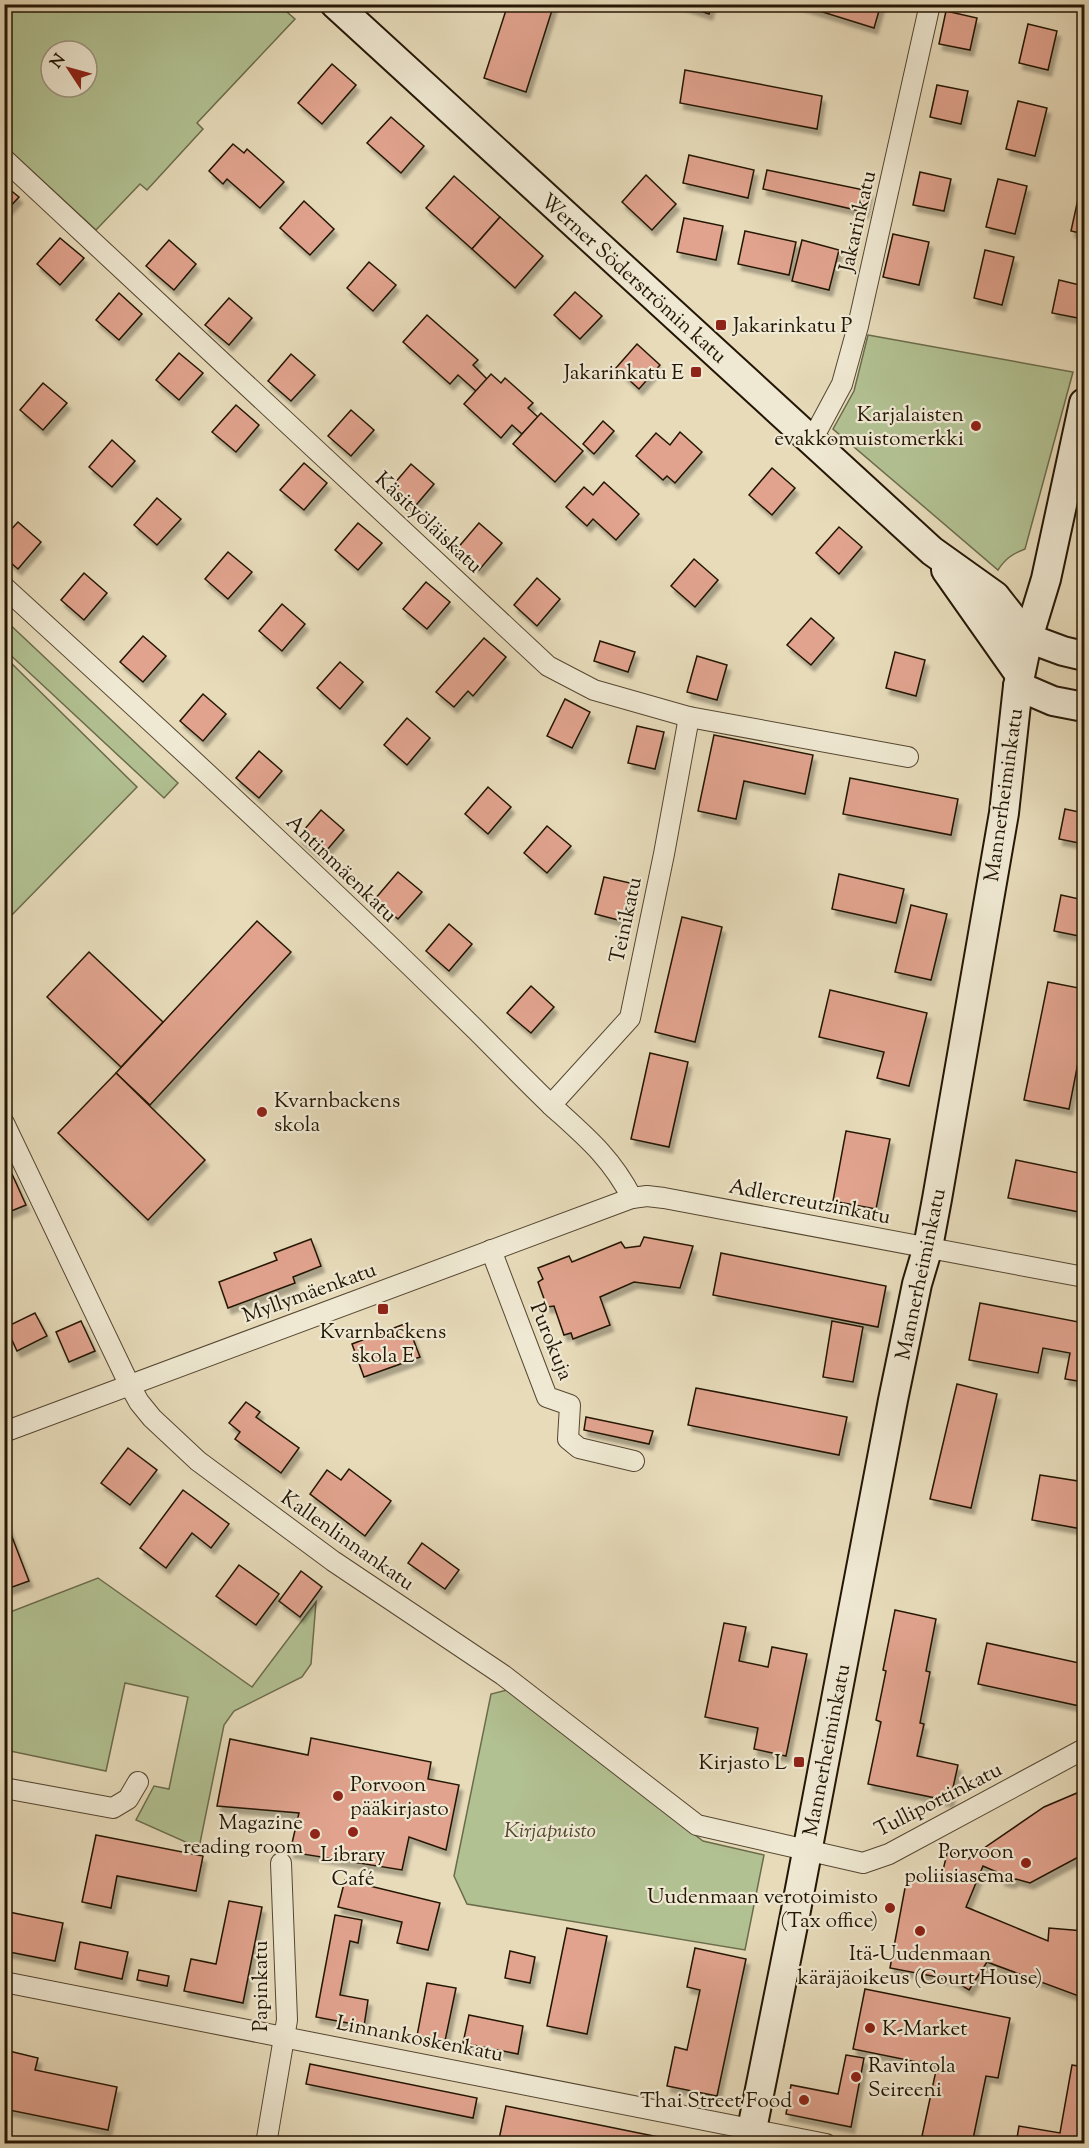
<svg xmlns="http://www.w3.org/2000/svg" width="1089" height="2148" font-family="'Sorts Mill Goudy',serif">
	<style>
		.green { fill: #b2c192; stroke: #6b6c4c; stroke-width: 1.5; fill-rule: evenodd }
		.building { fill: #e1a38e; stroke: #241605; stroke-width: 1.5; filter: url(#shadow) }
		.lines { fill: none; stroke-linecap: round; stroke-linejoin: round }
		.street-casing { stroke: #554732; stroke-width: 22 }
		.secondary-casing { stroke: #241605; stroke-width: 32 }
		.street { stroke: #efe8d2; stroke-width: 20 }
		.secondary { stroke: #efe8d2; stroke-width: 28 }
		.poi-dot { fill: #8f2418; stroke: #efe8d2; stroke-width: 2 }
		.labels { text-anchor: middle; stroke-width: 4.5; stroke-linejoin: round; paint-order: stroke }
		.street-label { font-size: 21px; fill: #241605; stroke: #efe8d2 }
		.poi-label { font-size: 21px; fill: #241605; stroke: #efe8d2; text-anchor: end }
		.park-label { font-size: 21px; font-style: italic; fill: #4f492f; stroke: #efe8d2 }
	</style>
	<defs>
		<filter id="shadow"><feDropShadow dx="3.5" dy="6" stdDeviation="1.5" flood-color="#0004"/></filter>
	</defs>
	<rect width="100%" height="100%" fill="#e7dbba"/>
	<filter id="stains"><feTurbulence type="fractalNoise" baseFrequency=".00333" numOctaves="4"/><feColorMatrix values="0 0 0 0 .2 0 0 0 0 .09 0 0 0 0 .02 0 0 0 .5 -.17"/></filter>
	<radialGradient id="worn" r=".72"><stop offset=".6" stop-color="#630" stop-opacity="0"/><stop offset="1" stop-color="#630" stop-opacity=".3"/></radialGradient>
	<g class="green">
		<path d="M279,5L295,19L197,123L203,129L147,190L140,184L96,230L5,146V5ZM51,51H87V87H51Z"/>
		<path d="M868,335L1073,372L1025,549C1012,554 1005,559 998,570L833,429L854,391Z"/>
		<path d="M4,619L178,783L164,798L5,650Z"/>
		<path d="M5,657L137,787L5,922H4Z"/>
		<path d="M98,1578L252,1687L316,1602L311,1664L302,1677L234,1711L224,1725L199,1848L136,1820L154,1786L169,1789L188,1697L125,1683L106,1771L5,1750V1614Z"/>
		<path d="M507,1690L703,1841L764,1855L745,1950L467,1904L454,1876L491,1694Z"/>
	</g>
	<g class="building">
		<path d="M508,4H554L526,92L484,78Z"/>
		<path d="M680,4H712L709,14Z"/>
		<path d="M797,4H881L874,28Z"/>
		<path d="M946,11L977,18L970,50L939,44Z"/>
		<path d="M1028,24L1057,31L1048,70L1019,63Z"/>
		<path d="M332,64L356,85L322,124L298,103Z"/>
		<path d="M685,70L822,96L817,129L680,103Z"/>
		<path d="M937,85L968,91L961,124L930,117Z"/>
		<path d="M1018,101L1047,108L1035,156L1006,149Z"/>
		<path d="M391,117L424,146L401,173L367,143Z"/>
		<path d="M233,144L244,153L247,149L284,182L260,208L227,179L223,184L209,171Z"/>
		<path d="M689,155L754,170L748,198L683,183Z"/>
		<path d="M767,170L869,191L865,212L763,189Z"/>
		<path d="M920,172L951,179L944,211L913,205Z"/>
		<path d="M646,175L676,204L652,230L622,202Z"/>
		<path d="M454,176L500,217L472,249L426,208Z"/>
		<path d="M998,179L1027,186L1015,234L986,227Z"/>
		<path d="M4,185L19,197L4,213Z"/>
		<path d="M1078,199L1084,200V234L1071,231Z"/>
		<path d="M304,201L334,229L310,255L280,228Z"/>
		<path d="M500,217L543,256L515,288L472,249Z"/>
		<path d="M684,218L723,226L716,260L677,252Z"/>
		<path d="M745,231L796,242L789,275L738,264Z"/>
		<path d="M893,234L929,242L919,285L883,277Z"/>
		<path d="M60,238L84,258L60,285L37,264Z"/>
		<path d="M169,240L196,264L174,290L146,266Z"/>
		<path d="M802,240L839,250L829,290L792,281Z"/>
		<path d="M985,250L1014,257L1002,305L974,298Z"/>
		<path d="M369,262L396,285L373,311L347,288Z"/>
		<path d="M1059,280L1084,286L1083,319L1052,313Z"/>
		<path d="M575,292L602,316L580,339L554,315Z"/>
		<path d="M119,293L142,314L119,340L96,320Z"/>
		<path d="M229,298L252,318L229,345L205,325Z"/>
		<path d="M427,315L478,360L473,365L487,379L476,391L458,375L450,384L403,342Z"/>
		<path d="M637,344L660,365L639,389L616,368Z"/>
		<path d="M179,353L203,373L179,400L156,380Z"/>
		<path d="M291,354L315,375L291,401L268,381Z"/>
		<path d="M491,374L501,383L505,378L533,403L528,408L538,417L522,434L512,425L501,438L464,404Z"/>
		<path d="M43,383L67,403L43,430L20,410Z"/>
		<path d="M236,405L259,425L236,452L212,432Z"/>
		<path d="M351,410L374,430L351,456L328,436Z"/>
		<path d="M541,413L583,451L555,482L513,444Z"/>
		<path d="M603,421L614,431L594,454L583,444Z"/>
		<path d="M680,432L702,452L675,483L667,476L663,480L636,456L656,433L670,445Z"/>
		<path d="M112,440L135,461L112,487L89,467Z"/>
		<path d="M304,463L327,483L304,510L280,490Z"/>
		<path d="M411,464L434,484L411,511L388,491Z"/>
		<path d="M772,468L795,488L772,515L749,495Z"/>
		<path d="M604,482L639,514L616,540L593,519L587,526L566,507L584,487L593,495Z"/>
		<path d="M157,498L181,519L157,545L134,525Z"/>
		<path d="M18,522L41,542L18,569L4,557V537Z"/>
		<path d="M358,523L382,543L358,570L335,550Z"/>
		<path d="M479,523L502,543L479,570L456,550Z"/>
		<path d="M839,527L862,547L839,574L816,553Z"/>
		<path d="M228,552L252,572L228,599L205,579Z"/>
		<path d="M694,559L718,580L695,607L671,586Z"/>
		<path d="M84,573L107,593L84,620L61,600Z"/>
		<path d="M537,578L560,599L537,626L514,605Z"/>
		<path d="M426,582L450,602L427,629L403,609Z"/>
		<path d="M282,604L305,624L282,651L259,631Z"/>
		<path d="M811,618L834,638L811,665L787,645Z"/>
		<path d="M143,636L166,656L143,682L120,662Z"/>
		<path d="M484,638L506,657L473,696L468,691L454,707L436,692Z"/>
		<path d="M600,641L635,652L628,672L594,661Z"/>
		<path d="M895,652L925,660L916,696L886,688Z"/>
		<path d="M697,656L727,665L717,700L687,692Z"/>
		<path d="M340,662L363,682L340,709L317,688Z"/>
		<path d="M203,694L226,714L203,741L180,721Z"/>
		<path d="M565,699L590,712L572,748L547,736Z"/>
		<path d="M407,718L430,738L407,765L384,745Z"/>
		<path d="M637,726L664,732L655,769L628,763Z"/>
		<path d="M714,735L813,755L805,794L744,781L736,819L698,811Z"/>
		<path d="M259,751L282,771L259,798L236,778Z"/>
		<path d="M850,778L958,799L951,835L843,814Z"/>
		<path d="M488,787L511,807L488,834L465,814Z"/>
		<path d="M1065,809L1084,813V844L1059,839Z"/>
		<path d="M321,810L344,830L321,857L298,837Z"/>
		<path d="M547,826L571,846L547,873L524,853Z"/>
		<path d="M398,872L422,892L398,919L375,899Z"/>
		<path d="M839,874L904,889L896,923L832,909Z"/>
		<path d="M604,877L630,883L622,921L595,914Z"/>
		<path d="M1061,895L1084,900V937L1054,931Z"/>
		<path d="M911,905L947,914L931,980L895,972Z"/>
		<path d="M682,917L722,927L695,1042L655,1032Z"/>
		<path d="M257,921L291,952L150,1105L116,1073Z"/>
		<path d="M449,924L472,944L449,971L426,951Z"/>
		<path d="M89,952L163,1022L121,1067L47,997Z"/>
		<path d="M1048,982L1084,989V1032L1069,1109L1024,1100Z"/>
		<path d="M531,986L554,1007L531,1033L507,1013Z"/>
		<path d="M830,990L927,1013L909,1086L877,1078L884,1052L819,1037Z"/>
		<path d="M650,1053L688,1062L669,1147L631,1139Z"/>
		<path d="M116,1073L205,1160L148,1220L58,1133Z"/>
		<path d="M846,1131L890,1139L876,1209L833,1201Z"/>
		<path d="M1016,1160L1084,1174V1213L1008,1198Z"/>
		<path d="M12,1174L26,1205L4,1214V1178Z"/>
		<path d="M644,1237L693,1246L680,1288L634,1282L600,1297L610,1325L573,1339L571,1333L564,1335L554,1306L547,1307L538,1282L543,1279L538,1268L569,1256L572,1262L621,1242L625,1248L640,1246Z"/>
		<path d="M311,1239L321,1266L293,1277L295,1283L228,1308L219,1282L277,1260L274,1253Z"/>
		<path d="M721,1253L886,1286L878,1327L713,1295Z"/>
		<path d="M980,1303L1084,1323V1382L1065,1379L1070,1353L1043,1348L1038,1373L969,1360Z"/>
		<path d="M35,1313L47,1336L17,1351L6,1327Z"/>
		<path d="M81,1321L95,1351L69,1362L56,1332Z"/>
		<path d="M832,1321L863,1327L853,1382L823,1377Z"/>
		<path d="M407,1323L420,1357L364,1377L352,1344Z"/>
		<path d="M957,1384L997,1394L971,1508L930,1499Z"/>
		<path d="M696,1388L847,1417L839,1455L688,1425Z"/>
		<path d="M246,1402L260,1412L256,1417L299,1448L281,1473L235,1439L240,1432L229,1423Z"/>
		<path d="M586,1417L653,1431L649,1444L584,1430Z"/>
		<path d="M128,1448L157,1470L130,1505L101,1483Z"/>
		<path d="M349,1469L391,1501L365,1536L310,1494L327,1470L341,1480Z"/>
		<path d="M1040,1475L1084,1482V1511L1082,1529L1032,1520Z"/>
		<path d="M183,1490L229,1524L211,1548L192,1533L166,1568L140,1548Z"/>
		<path d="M4,1516L29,1581L4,1590Z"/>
		<path d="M422,1543L459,1570L445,1589L408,1563Z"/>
		<path d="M239,1565L279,1594L256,1625L216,1596Z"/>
		<path d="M301,1571L322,1587L300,1617L279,1601Z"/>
		<path d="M895,1610L936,1619L926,1671L930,1672L920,1723L924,1724L917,1756L958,1765L950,1801L868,1784L881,1722L876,1720L886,1671L883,1670Z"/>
		<path d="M724,1623L746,1627L739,1661L768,1667L772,1647L807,1654L786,1756L754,1749L758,1728L705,1717Z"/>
		<path d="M987,1643L1084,1664V1707L978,1684Z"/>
		<path d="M311,1738L431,1762L428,1779L459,1785L446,1850L409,1837L402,1870L290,1852L299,1813L217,1806L230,1739L308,1755Z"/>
		<path d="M1084,1790V1854L1030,1883L1016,1879L1011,1882L1002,1880L997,1872L983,1866L966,1907L1048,1941L1049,1928L1084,1931V1998L987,1962L969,1990L953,1980L890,1968L908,1872L941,1878L948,1850L968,1859L1044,1807Z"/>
		<path d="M96,1835L203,1856L196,1891L117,1876L111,1908L82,1902Z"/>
		<path d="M345,1880L440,1903L428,1950L397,1943L402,1922L338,1907Z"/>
		<path d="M229,1901L262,1907L243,2003L184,1991L191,1959L216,1964Z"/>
		<path d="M4,1911L63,1923L55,1961L4,1951Z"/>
		<path d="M335,1915L362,1920L358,1943L350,1941L340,1995L368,2000L364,2026L316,2017Z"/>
		<path d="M567,1928L607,1936L587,2034L547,2026Z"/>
		<path d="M80,1942L128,1952L122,1979L75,1969Z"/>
		<path d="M695,1948L746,1959L717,2096L667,2086L675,2047L687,2050L700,1990L687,1987Z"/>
		<path d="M510,1951L535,1957L530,1983L505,1978Z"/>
		<path d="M139,1970L169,1976L167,1986L137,1980Z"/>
		<path d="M427,1983L456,1988L445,2041L417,2036Z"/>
		<path d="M865,1989L1010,2018L998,2078L986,2076L972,2144H960L922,2136L937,2066L853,2049Z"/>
		<path d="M469,2015L523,2026L518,2054L463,2043Z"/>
		<path d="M9,2051L38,2058L35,2070L117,2087L108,2130L4,2109V2072Z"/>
		<path d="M846,2055L864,2058L851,2127L786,2114L791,2085L838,2094Z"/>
		<path d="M310,2064L477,2098L473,2118L306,2084Z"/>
		<path d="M1072,2065L1084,2067V2144H1016L1019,2126L1060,2133Z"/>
		<path d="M506,2106L693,2144H498Z"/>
	</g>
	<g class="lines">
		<defs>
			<g id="street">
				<path d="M4,159L548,666L594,690L689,717L908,757"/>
				<path d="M812,440L842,384L858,326L930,4"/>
				<path d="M4,587C164,733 324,880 478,1032C503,1057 527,1082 552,1106C585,1136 611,1157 632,1198"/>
				<path d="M551,1105L630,1018L664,854L689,717"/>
				<path d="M4,1123L129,1384L139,1402L152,1418L198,1461L333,1561L503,1675L697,1825L863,1863L889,1854L1084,1749"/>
				<path d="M491,1250L547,1397L570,1405L568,1439L579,1448L634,1461"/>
				<path d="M4,1432L632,1198L647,1196L664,1198L1084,1277"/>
				<path d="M4,1788L113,1808L128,1799L138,1782"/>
				<path d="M4,1982L826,2144"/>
				<path d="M266,2144L287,2020L281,1863"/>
			</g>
			<g id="secondary">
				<path d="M335,4L932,551L995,596L1028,638"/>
				<path d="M946,570L1020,675"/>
				<path d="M1028,638L1063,651L1084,656"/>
				<path d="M1018,686L1053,701L1084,707"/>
				<path d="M749,2144L796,1910L893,1400L917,1284L928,1247L937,1199L1004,813L1018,686L1028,638L1046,579L1084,403"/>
			</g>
		</defs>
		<use href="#street" class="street-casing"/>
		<use href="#secondary" class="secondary-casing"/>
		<use href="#street" class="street"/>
		<use href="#secondary" class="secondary"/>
	</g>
	<g class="poi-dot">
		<rect x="715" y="319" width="12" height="12" rx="3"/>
		<rect x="690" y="366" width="12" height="12" rx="3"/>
		<circle cx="976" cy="426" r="6"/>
		<circle cx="262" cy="1112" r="6"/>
		<rect x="377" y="1303" width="12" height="12" rx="3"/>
		<rect x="793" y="1756" width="12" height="12" rx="3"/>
		<circle cx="338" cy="1796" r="6"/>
		<circle cx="353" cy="1832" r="6"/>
		<circle cx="315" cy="1834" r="6"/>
		<circle cx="1026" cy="1863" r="6"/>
		<circle cx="890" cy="1908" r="6"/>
		<circle cx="920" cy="1931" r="6"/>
		<circle cx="870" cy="2028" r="6"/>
		<circle cx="856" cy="2077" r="6"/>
		<circle cx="804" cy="2100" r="6"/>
	</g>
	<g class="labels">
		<g class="street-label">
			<text transform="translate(857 221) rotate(-77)" y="7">Jakarinkatu</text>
			<text transform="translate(634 278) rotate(42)" y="7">Werner Söderströmin katu</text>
			<text transform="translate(429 522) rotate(43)" y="7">Käsityöläiskatu</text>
			<text transform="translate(1003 795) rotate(-82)" y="7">Mannerheiminkatu</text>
			<text transform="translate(342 868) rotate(44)" y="7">Antinmäenkatu</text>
			<text transform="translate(625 920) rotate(-78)" y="7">Teinikatu</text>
			<text transform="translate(810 1201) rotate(11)" y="7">Adlercreutzinkatu</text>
			<text transform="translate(920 1274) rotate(-78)" y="7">Mannerheiminkatu</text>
			<text transform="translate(309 1292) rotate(-20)" y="7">Myllymäenkatu</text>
			<text transform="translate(552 1341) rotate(68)" y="7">Purokuja</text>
			<text transform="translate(348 1540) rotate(35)" y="7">Kallenlinnankatu</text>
			<text transform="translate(826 1750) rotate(-79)" y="7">Mannerheiminkatu</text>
			<text transform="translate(938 1799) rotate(-27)" y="7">Tulliportinkatu</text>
			<text transform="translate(260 1986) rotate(-90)" y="7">Papinkatu</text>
			<text transform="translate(420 2038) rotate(11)" y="7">Linnankoskenkatu</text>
		</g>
		<g class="poi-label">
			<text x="733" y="332" text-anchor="start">Jakarinkatu P</text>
			<text x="684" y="379">Jakarinkatu E</text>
			<text x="964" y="421">Karjalaisten<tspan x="964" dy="24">evakkomuistomerkki</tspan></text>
			<text x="274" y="1107" text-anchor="start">Kvarnbackens<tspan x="274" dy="24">skola</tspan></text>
			<text x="383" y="1338" text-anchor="middle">Kvarnbackens<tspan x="383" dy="24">skola E</tspan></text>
			<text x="787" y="1769">Kirjasto L</text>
			<text x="350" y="1791" text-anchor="start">Porvoon<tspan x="350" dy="24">pääkirjasto</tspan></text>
			<text x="303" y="1829">Magazine<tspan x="303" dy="24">reading room</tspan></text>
			<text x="1014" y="1858">Porvoon<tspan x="1014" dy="24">poliisiasema</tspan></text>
			<text x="353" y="1861" text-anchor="middle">Library<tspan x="353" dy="24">Café</tspan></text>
			<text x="878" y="1903">Uudenmaan verotoimisto<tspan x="878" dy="24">(Tax office)</tspan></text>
			<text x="920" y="1960" text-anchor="middle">Itä-Uudenmaan<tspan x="920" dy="24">käräjäoikeus (Court House)</tspan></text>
			<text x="882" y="2035" text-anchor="start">K-Market</text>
			<text x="868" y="2072" text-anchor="start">Ravintola<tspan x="868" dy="24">Seireeni</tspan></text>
			<text x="792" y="2107">Thai Street Food</text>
		</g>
		<g class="park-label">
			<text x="550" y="1837">Kirjapuisto</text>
		</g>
	</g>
	<rect width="1089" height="2148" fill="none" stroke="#e7dbba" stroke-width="24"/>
	<rect x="6" y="6" width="1077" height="2136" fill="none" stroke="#241605" stroke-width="3"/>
	<rect x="12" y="12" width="1065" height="2124" fill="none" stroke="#241605" stroke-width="1.5"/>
	<g transform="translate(69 69) rotate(306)"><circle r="28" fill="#efe8d2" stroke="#9e9480" stroke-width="1.5"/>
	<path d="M0-4.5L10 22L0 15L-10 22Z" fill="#8f2418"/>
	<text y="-9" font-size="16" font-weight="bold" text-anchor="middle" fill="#241605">N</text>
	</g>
	<rect width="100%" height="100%" filter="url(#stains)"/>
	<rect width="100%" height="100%" fill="url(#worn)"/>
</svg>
